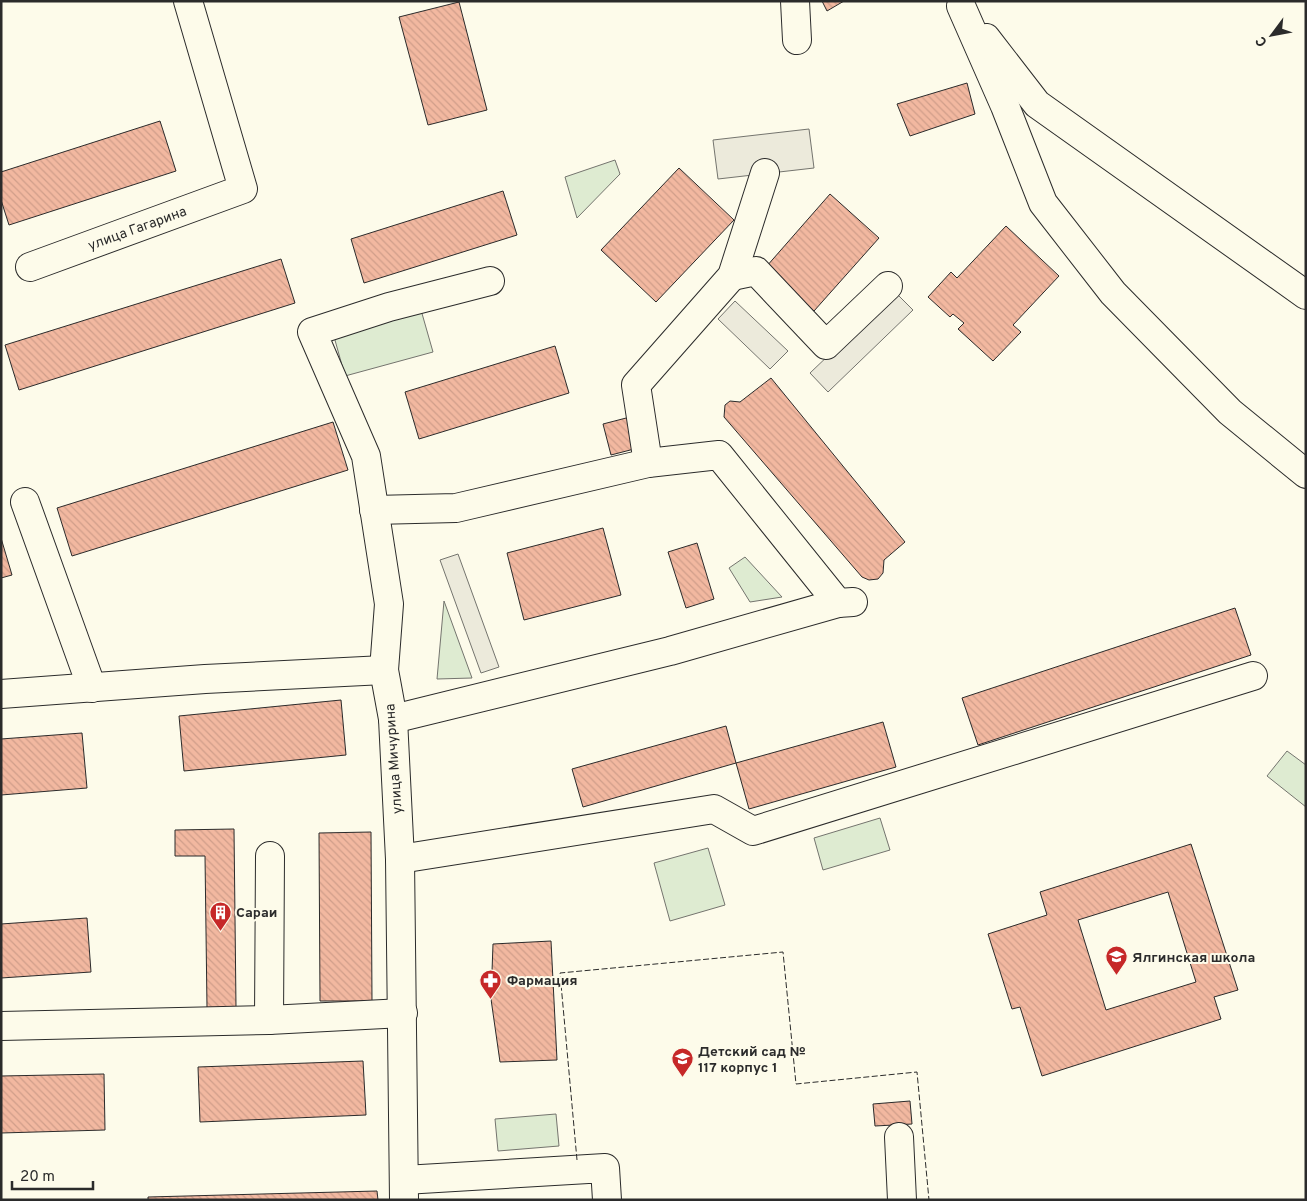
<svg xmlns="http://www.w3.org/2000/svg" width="1307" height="1201" font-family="Overpass,sans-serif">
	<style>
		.green { fill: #deebd1; stroke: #74746e }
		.parking { fill: #eceadb; stroke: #74746e }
		.building { fill: url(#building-back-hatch); stroke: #2b2b2b; fill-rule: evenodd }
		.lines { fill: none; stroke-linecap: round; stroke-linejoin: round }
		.minor-casing { stroke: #2b2b2b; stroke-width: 30 }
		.minor { stroke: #fdfbea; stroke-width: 28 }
		.fence { stroke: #2b2b2b; stroke-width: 1; stroke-dasharray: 6 2.5; stroke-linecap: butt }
		.labels { text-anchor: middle; stroke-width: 4; stroke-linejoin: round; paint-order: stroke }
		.street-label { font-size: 14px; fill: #2b2b2b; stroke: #fdfbea }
		.poi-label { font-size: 14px; font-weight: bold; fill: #2b2b2b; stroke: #fdfbea; text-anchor: start }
	</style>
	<defs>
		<pattern id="building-back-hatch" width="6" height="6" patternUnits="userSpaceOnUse" patternTransform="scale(1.25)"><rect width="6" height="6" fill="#f2b8a0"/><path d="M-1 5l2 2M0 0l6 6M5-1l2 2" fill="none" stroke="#d09e8a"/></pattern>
	</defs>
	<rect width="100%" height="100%" fill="#fdfbea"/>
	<g class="green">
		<path d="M615,160L620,174L577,218L565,177Z"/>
		<path d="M421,310L433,352L345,376L333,333Z"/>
		<path d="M745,557L782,597L750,602L729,568Z"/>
		<path d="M444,601L472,678L437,679Z"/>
		<path d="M1287,751L1306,765V807L1267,776Z"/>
		<path d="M880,818L890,850L823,870L814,838Z"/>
		<path d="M708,848L725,905L670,921L654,863Z"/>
		<path d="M556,1114L559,1146L498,1151L495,1119Z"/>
	</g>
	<g class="parking">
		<path d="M809,129L814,168L718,179L713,140Z"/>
		<path d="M895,292L913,310L828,392L810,373Z"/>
		<path d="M735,301L788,351L770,369L718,319Z"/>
		<path d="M458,554L499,667L481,673L440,560Z"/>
	</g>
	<g class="building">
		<path d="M822,1H844L827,11Z"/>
		<path d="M459,2L487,110L428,125L399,17Z"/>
		<path d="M967,83L975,114L910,136L897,104Z"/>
		<path d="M160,121L176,171L9,225L1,200V172Z"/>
		<path d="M679,168L734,220L656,302L601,250Z"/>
		<path d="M503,191L517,235L364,283L351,239Z"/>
		<path d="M830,194L879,238L814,311L766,267Z"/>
		<path d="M1006,226L1059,276L1013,325L1021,332L993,361L958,329L964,323L953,314L950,317L928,297L951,272L957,278Z"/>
		<path d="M281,259L295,303L19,390L5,345Z"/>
		<path d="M555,346L569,393L419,439L405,392Z"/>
		<path d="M771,378L905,542L884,560L883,573L878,579L869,580L862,577L724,417L725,405L730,401L740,402Z"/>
		<path d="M630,417L638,448L611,455L603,424Z"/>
		<path d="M333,422L348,470L72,556L57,508Z"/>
		<path d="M603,528L621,595L524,620L507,553Z"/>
		<path d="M1,538L12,575L1,578Z"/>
		<path d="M697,543L714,599L686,608L668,552Z"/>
		<path d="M1235,608L1251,655L978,745L962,698Z"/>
		<path d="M341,700L346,755L184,771L179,716Z"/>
		<path d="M883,722L896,767L749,809L736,763Z"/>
		<path d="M726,726L736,763L583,807L572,769Z"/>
		<path d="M82,733L87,788L1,795V739Z"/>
		<path d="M234,829L236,1007L207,1008L205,856H175V830Z"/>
		<path d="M371,832L372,1001H320L319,833Z"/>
		<path d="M1191,844L1238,990L1214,997L1221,1019L1042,1076L1020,1007L1012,1009L988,934L1047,915L1040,892ZM1168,892L1196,982L1106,1010L1078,920Z"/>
		<path d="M87,918L91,972L1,978V924Z"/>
		<path d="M551,941L557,1060L500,1062L491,999L493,944Z"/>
		<path d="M363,1061L366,1115L200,1122L198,1067Z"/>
		<path d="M104,1074L105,1130L1,1133V1076Z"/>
		<path d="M910,1101L912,1124L875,1126L873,1104Z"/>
		<path d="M377,1191L378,1200H148V1197Z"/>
	</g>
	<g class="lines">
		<defs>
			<g id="minor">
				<path d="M795,1L797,40"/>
				<path d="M961,6L1005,106L1043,203L1113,293L1230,412L1306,474"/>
				<path d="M986,38L1037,104L1306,295"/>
				<path id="s1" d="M30,267L243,189L188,1"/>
				<path d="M732,276L756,271L826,345L888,286"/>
				<path d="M648,463L636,385L732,276L765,173"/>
				<path d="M25,502L92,688"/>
				<path d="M374,510L456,508L648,463L719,455L838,603L853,602"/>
				<path d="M1,694L205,679L384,670"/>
				<path d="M393,719L670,651L838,603"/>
				<path d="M400,859L714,809L753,831L1253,676"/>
				<path d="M269,1020L270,856"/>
				<path d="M1,1026L269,1020L403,1013"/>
				<path d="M899,1137L902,1200"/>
				<path d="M404,1180L605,1168L607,1200"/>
				<path d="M404,1200L400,859L393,719L384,670L389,604L366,456L312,332L389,307L490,281"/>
			</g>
		</defs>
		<use href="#minor" class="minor-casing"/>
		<use href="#minor" class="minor"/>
		<path class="fence" d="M577,1160L560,973L783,952L796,1084L917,1072L929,1200"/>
	</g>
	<defs>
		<symbol id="building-pin" viewBox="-11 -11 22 30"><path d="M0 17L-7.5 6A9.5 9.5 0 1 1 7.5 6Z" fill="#c62828" stroke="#fdfbea"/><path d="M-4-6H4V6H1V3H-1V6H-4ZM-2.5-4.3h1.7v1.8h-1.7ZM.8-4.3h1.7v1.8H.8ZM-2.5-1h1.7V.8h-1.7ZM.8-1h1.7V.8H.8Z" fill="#fff"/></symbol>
		<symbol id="school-pin" viewBox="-11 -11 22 30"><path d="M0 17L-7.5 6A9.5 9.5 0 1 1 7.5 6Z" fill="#c62828" stroke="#fdfbea"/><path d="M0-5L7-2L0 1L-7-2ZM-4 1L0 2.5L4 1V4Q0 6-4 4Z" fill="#fff"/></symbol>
		<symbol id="pharmacy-pin" viewBox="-11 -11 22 30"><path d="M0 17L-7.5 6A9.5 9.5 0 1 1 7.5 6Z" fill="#c62828" stroke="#fdfbea"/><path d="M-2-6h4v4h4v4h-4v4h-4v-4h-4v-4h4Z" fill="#fff"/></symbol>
	</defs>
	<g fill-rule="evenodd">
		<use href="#building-pin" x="208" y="900" width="25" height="34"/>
		<use href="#school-pin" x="1104" y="944" width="25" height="34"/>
		<use href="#pharmacy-pin" x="478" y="968" width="25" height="34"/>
		<use href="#school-pin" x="670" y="1046" width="25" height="34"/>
	</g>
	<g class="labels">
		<g class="street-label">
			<text dy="5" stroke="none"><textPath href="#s1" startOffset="114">улица Гагарина</textPath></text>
			<text transform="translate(393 759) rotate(-94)" y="5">улица Мичурина</text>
		</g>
		<g class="poi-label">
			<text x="236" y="917">Сараи</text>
			<text x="1132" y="962">Ялгинская школа</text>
			<text x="507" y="985">Фармация</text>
			<text x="698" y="1056">Детский сад №<tspan x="698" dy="16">117 корпус 1</tspan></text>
		</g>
	</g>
	<rect width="1307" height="1201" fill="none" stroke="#2b2b2b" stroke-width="5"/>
	<g transform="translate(1272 35) rotate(238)" stroke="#fdfbea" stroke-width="4" paint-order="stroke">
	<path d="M0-4L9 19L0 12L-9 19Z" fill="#2b2b2b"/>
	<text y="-8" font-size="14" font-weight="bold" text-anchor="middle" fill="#2b2b2b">С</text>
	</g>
	<path d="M12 1181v8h81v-8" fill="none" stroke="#2b2b2b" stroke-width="2.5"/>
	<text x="20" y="1181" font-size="15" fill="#2b2b2b" stroke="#fdfbea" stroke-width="4" paint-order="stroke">20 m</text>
</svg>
